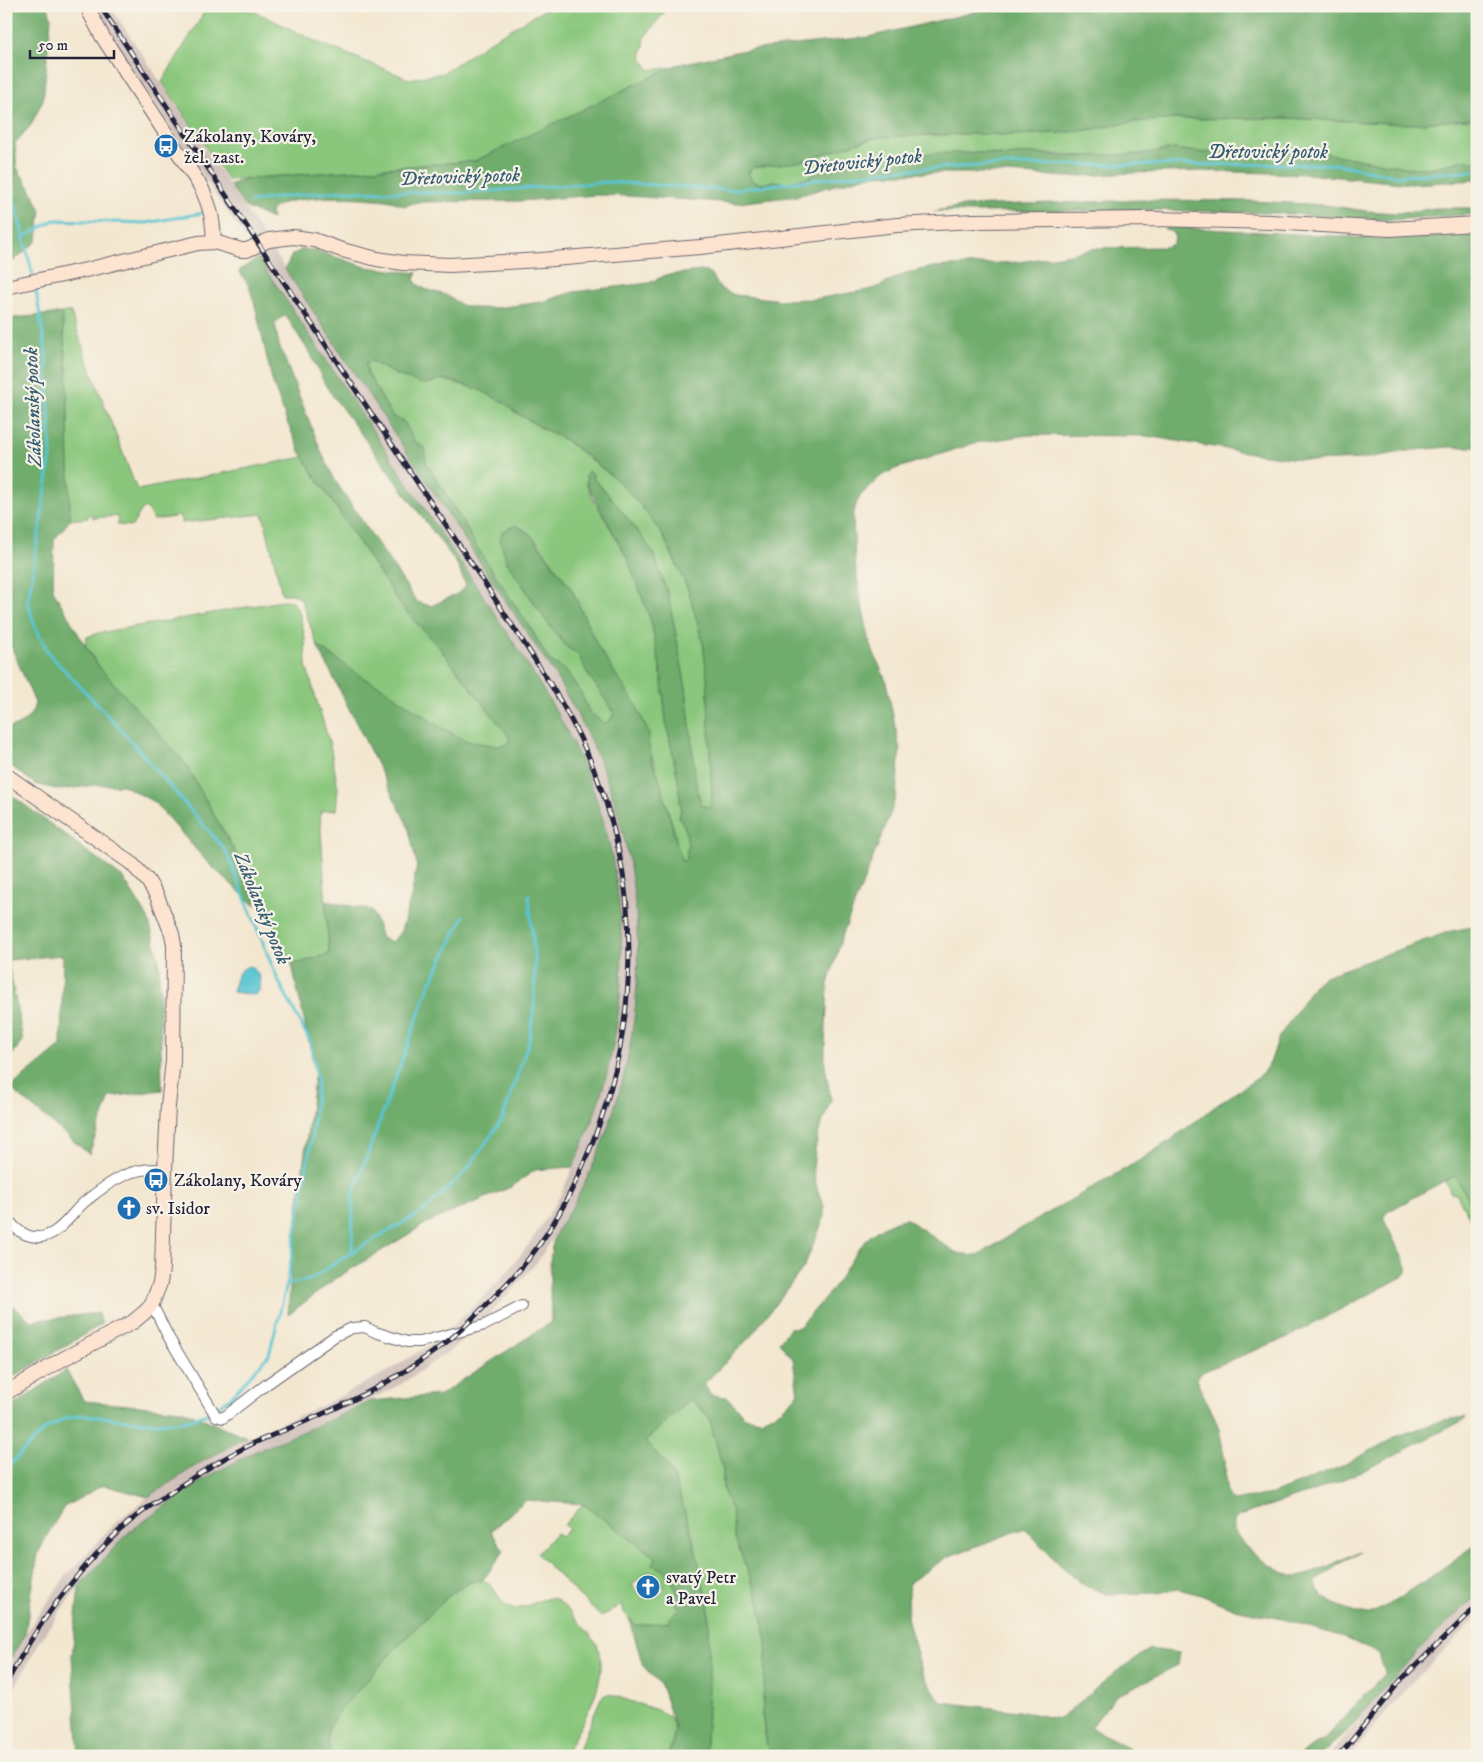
<svg xmlns="http://www.w3.org/2000/svg" width="1483" height="1762" font-family="'IM FELL DW Pica',serif">
	<style>
		.industrial { fill: #cfc0ba }
		.green { fill: #8ac77d; stroke: #56745c; fill-rule: evenodd }
		.forest { fill: #6fac6c; stroke: #486754; fill-rule: evenodd }
		.water { fill: #59c5d2; stroke: #3e7486 }
		.lines { fill: none; stroke-linecap: round; stroke-linejoin: round }
		.stream { stroke: #59c5d2; stroke-width: 3 }
		.street-casing { stroke: #6b676f; stroke-width: 12 }
		.secondary-casing { stroke: #6b676f; stroke-width: 16 }
		.street { stroke: #fff; stroke-width: 10 }
		.secondary { stroke: #fde4d1; stroke-width: 14 }
		.rail-casing { stroke: #22223b; stroke-width: 5 }
		.rail { stroke: #f7f3e8; stroke-width: 3; stroke-dasharray: 9; stroke-linecap: butt }
		.labels { text-anchor: middle; stroke-width: 4.5; stroke-linejoin: round; paint-order: stroke }
		.poi-label { font-size: 18px; fill: #22223b; stroke: #f7f3e8; text-anchor: start }
		.water-label { font-size: 19px; font-style: italic; fill: #355b70; stroke: #f7f3e8 }
	</style>
	<rect width="100%" height="100%" fill="#f7f3e8"/>
	<filter id="ink" filterUnits="userSpaceOnUse"><feTurbulence type="fractalNoise" baseFrequency=".02" numOctaves="2"/><feDisplacementMap in="SourceGraphic" scale="10" xChannelSelector="R" yChannelSelector="G"/><feConvolveMatrix kernelMatrix="1 2 1 2 8 2 1 2 1" color-interpolation-filters="sRGB"/></filter>
	<filter id="wash" filterUnits="userSpaceOnUse"><feTurbulence type="fractalNoise" baseFrequency=".0096" numOctaves="4" result="noise"/><feDisplacementMap in="SourceGraphic" scale="20" xChannelSelector="R" yChannelSelector="G"/><feGaussianBlur stdDeviation="1.12" result="paint"/><feColorMatrix in="noise" values="0 0 0 0 0 0 0 0 0 0 0 0 0 0 0 0 0 1.4 0 .05"/><feComposite in="paint" operator="in"/></filter>
	<g filter="url(#wash)">
		<rect width="100%" height="100%" fill="#f3e7d0"/>
		<g class="industrial">
			<path d="M90,6H110L487,572L557,678L579,717L595,751L608,782L620,817L629,858L637,927V983L630,1046L614,1109L603,1142L575,1202L554,1237L537,1262L512,1291L465,1338L445,1354L401,1384L330,1420L254,1452L212,1475L158,1511L128,1533L79,1586L62,1609L39,1643L6,1703V1666L25,1634L66,1576L117,1521L148,1497L203,1461L247,1437L323,1405L392,1369L435,1341L454,1325L500,1280L523,1252L540,1228L561,1194L587,1136L599,1104L614,1044L620,982L621,958L618,899L612,861L603,822L592,787L564,725L543,687L473,581Z"/>
			<path d="M1477,1595V1618L1408,1686L1350,1756H1329L1395,1675Z"/>
		</g>
		<g class="green">
			<path d="M208,6H232L258,13L315,41L409,79L443,73L492,40L551,6H669L644,38C646,55 634,50 650,70L673,67L475,161L228,180L162,82Z"/>
			<path d="M1284,118L1411,124L1477,118V161L1465,160L1430,168H1411L1323,153L1256,149L1205,153L1175,149L1139,154L1087,156L1049,154L1006,156L985,153H953L917,154L844,161L810,177L786,183L773,181L763,184L751,180L749,174L750,170L754,167H763L880,137L966,134L1013,135L1060,133L1087,130L1134,122L1177,119Z"/>
			<path d="M70,311L91,370L137,490L304,457L315,476L402,607L442,651L509,736L510,741L508,744L498,746L467,742L440,727L380,686L365,679L319,647L316,642L301,599L294,594H282L263,514L182,523L181,516L154,520L147,508L142,509L132,526L118,525L117,516L93,518L92,514L88,515V518L70,520L67,370L62,313Z"/>
			<path d="M371,361L396,375L431,383L440,379L478,389L505,403L512,410L540,427L564,439L617,480L642,507L662,534L688,589L703,643L707,676L712,799L709,807L701,805L696,784L686,688L668,594L652,551L636,529L607,493L594,479L586,474L587,485L592,497L629,560L651,621L661,672L666,721L678,780L681,809L679,817L685,827L688,845L686,859L681,862L673,826L648,743L612,669L598,647L572,590L539,544L530,534L522,528L507,562L551,628L568,648L578,654L588,674L611,707L614,713L610,721L604,724L589,712L581,693L566,671L549,660L534,634L474,543L466,527L426,462L425,449L414,441L405,423L392,416L367,372L366,363Z"/>
			<path d="M287,600L293,602L299,611L305,638L306,665L330,745L338,788L336,810L322,811L320,815L329,954L292,965L257,891L185,763L104,674L85,645L87,637L98,633Z"/>
			<path d="M1456,1176L1477,1214V1230L1456,1194L1451,1193L1445,1181Z"/>
			<path d="M690,1399L709,1417L723,1469V1489L732,1512L734,1536L759,1600L767,1642L762,1715L767,1746L772,1756H705L709,1686V1609L692,1535L673,1475L667,1465L645,1441Z"/>
			<path d="M583,1504L657,1558L652,1565C657,1567 663,1568 666,1572C675,1581 679,1597 680,1609L669,1618L670,1622L636,1625L624,1613L622,1604L601,1617L537,1554L556,1533L561,1537L569,1529L564,1525ZM649,1572L656,1574L659,1582L665,1589L659,1595L653,1589L646,1590L649,1595L643,1599L632,1585C638,1581 643,1574 649,1572Z"/>
			<path d="M478,1580L488,1582C495,1588 498,1598 504,1604C521,1619 538,1593 556,1599C565,1606 572,1615 580,1624C586,1630 593,1637 597,1645C613,1677 579,1728 564,1756H332C325,1741 327,1729 336,1715C367,1680 397,1645 431,1613C445,1600 459,1584 478,1580Z"/>
			<path d="M609,1694L657,1710L669,1716L673,1723L675,1732L668,1756H576L601,1698L603,1696Z"/>
		</g>
		<g class="forest">
			<path d="M6,6H48L51,18L43,100L31,125L15,143L17,168L30,188L41,210L37,241L6,267Z"/>
			<path d="M994,6H1477V118L1411,124L1284,118L1177,119L1134,122L1087,130L1060,133L1013,135L966,134L880,137L866,140L799,162L754,167L749,172L751,180L763,184L774,181L786,183L810,177L844,161L917,154L953,153H985L1006,156L1034,153L1059,156H1087L1139,154L1175,149L1205,153L1256,149L1323,153L1411,168H1430L1465,160L1477,161V180L1412,184L1307,174L1202,171L1131,173L1068,177L1006,173H927L870,175L797,196L737,203L628,196L596,195L521,201L416,202L405,206C400,205 396,202 391,201C370,197 280,192 271,212L272,219L245,207L230,185L244,179L475,161L676,65L740,51L868,37L967,14Z"/>
			<path d="M1142,200L1252,201L1326,205L1366,211L1396,213L1437,208H1477V214L1389,220L1272,213L1154,210L974,212L934,211L964,206Z"/>
			<path d="M1171,227L1388,239L1477,233V447H1450L1414,450L1362,459L1314,461L1257,454L1146,436L1028,435L975,443L895,469L880,477L861,495L856,504L853,516L855,563L860,597L871,646L886,681L900,750L896,795L891,812L844,931L828,984L825,1048V1066L831,1100L819,1131L815,1150L813,1169L817,1189L824,1206V1218L804,1267L750,1337L704,1384L711,1395L727,1397L745,1417L761,1420L781,1410L798,1394L793,1359L779,1342L791,1327L793,1328L799,1327C811,1314 824,1301 834,1286C851,1264 859,1239 885,1226C893,1222 899,1219 907,1219L955,1252L971,1256L981,1254L1013,1233L1142,1159L1172,1139L1217,1105L1259,1077L1270,1063L1279,1037L1314,985L1325,976L1451,931L1477,926V1214L1455,1176L1446,1180L1389,1211L1384,1216V1220L1407,1267V1272L1404,1276L1288,1337L1202,1372L1199,1375L1197,1379C1201,1393 1210,1405 1215,1418C1221,1432 1222,1446 1225,1460C1226,1473 1223,1493 1233,1501L1272,1494L1340,1467L1398,1436L1443,1420L1465,1417L1466,1419L1361,1472L1316,1490L1239,1516C1215,1532 1281,1576 1296,1577C1310,1577 1346,1557 1360,1551L1316,1580C1315,1601 1352,1612 1368,1615L1400,1598L1477,1544V1595L1415,1654L1349,1729L1321,1755L1297,1756L1323,1740L1385,1673L1379,1654L1343,1637L1287,1620L1235,1609L1201,1595L1178,1589L1158,1593L1107,1594L1085,1586L1059,1565L1025,1528L947,1557L910,1582L907,1617L922,1672L941,1702L1019,1711L1059,1719L1117,1671L1150,1649L1180,1653L1178,1665L1116,1696L1090,1728L1117,1741L1139,1756H772L767,1746L762,1715L767,1642L759,1600L734,1536L732,1512L723,1489V1469L709,1417L690,1399L645,1441L667,1465L673,1475L692,1535L709,1609V1686L705,1756H668L674,1737L675,1727L661,1685L643,1666L629,1618L636,1625L670,1622L669,1618L680,1609L676,1603L679,1599C673,1580 671,1573 652,1565L656,1558L583,1504L525,1500L491,1531L504,1551L483,1580L469,1582L452,1593L402,1641L336,1715L327,1734V1742L332,1756H79L72,1656L79,1586L128,1533L158,1511L211,1475L254,1452L330,1420L370,1401L440,1395L551,1322C551,1299 547,1260 554,1239C558,1225 570,1213 576,1200C591,1171 604,1141 614,1109C648,1004 645,887 608,783C595,746 576,712 557,678L285,269L292,255L303,249L317,251L366,267L417,273L414,279L417,284L425,289L446,295L461,305L476,308H496L542,302L573,292L649,283L666,275L701,271L710,273L721,289L735,295L783,300L815,299L868,290L878,287L906,273L933,267L1018,262L1066,255L1097,248L1167,247L1173,244L1175,238L1172,232L1164,229ZM372,361L396,375L422,384L431,383L440,379L452,381L478,389L505,403L512,410L540,427L564,439L581,451L617,480L642,507L662,534L674,558L688,589L703,643L707,676L712,799L709,807L701,805L696,784L686,688L668,594L652,551L636,529L607,493L594,479L593,474L588,471L586,474L587,484L628,560L651,621L661,672L666,721L678,780L681,809L679,817L685,827L688,845L686,859L682,862L658,774L653,764L648,743L649,734L636,705L598,647L572,590L530,534L515,525L502,532L500,541L507,562L551,628L568,648L578,654L588,674L614,713L610,721L604,723L589,712L581,693L566,671L549,660L534,634L474,543L466,527L426,462L425,449L414,441L405,423L392,416L367,372L366,363Z"/>
			<path d="M258,258C319,349 379,440 439,531C463,566 487,601 510,637C535,676 560,714 579,756C620,844 632,951 613,1046C605,1088 591,1128 573,1167L535,1170L511,1187L427,1223L335,1279L288,1315L292,1259L315,1071L292,965L329,954L325,901L372,910L382,938L392,942L401,931L411,897L417,865L408,826L317,645L365,679L380,686L440,727L467,741L498,746L508,744L510,738L442,651L402,607L315,476L301,453L287,422L272,380L255,305L249,286L239,271ZM286,316L309,352L327,388L457,564L466,586L457,594L431,606L417,602L336,482L323,456L279,345L275,324L280,318Z"/>
			<path d="M62,313L67,370L70,520L54,540L53,590L94,661L185,763L257,891L255,906L208,863L154,802L123,785H94L60,790L35,784L6,762V728C20,727 33,717 35,703L11,646L6,619V319Z"/>
			<path d="M6,791L123,878L148,918L159,959L162,1090L110,1097L89,1154L10,1088L61,1046L63,955L8,960L23,1041L6,1062Z"/>
			<path d="M6,1300L31,1321L98,1313L102,1324L6,1381Z"/>
			<path d="M66,1370L84,1401L182,1410L247,1437L203,1461L148,1497L103,1485L64,1507L46,1537L38,1554L25,1634L6,1666V1410Z"/>
		</g>
		<path class="water" d="M250,966C260,971 264,987 256,995L233,992C235,980 237,969 250,966Z"/>
		<g class="lines">
			<g class="stream">
				<path d="M6,168L9,177"/>
				<path d="M12,190L33,276"/>
				<path d="M251,202L280,197L341,191L463,193L607,182L730,190L895,170L999,165L1337,164L1396,176L1477,171"/>
				<path d="M24,237L54,220L146,223L203,213"/>
				<path d="M352,1252L353,1194L429,986L464,916"/>
				<path d="M287,1284L310,1280L352,1252L424,1211L466,1171L502,1120L529,1041L534,1008L535,963L529,896"/>
				<path d="M6,1469L44,1430L64,1419L80,1415L156,1423L183,1421L205,1415L230,1398L269,1355L287,1284L312,1137L317,1080L310,1041L278,980L226,851L117,725L49,654L34,624L28,602L51,455L46,353L35,285"/>
			</g>
		</g>
	</g>
	<g filter="url(#ink)">
		<g class="lines">
			<defs>
				<g id="street">
					<path d="M6,1215C15,1233 35,1244 54,1232C67,1224 75,1209 87,1200C98,1191 111,1182 123,1176C137,1169 149,1169 165,1169"/>
					<path d="M152,1304L169,1338L216,1416L223,1418L267,1384L335,1336L352,1328L365,1327L375,1332L407,1342H420L485,1325L522,1306"/>
				</g>
				<g id="secondary">
					<path d="M88,6L90,13L102,36L201,187C211,208 213,219 214,242"/>
					<path d="M6,287L86,270L198,243L214,242L241,250H247L269,240L294,237L314,240L342,250L377,259L403,263L450,265L541,260L700,247L897,225L975,221L1154,219L1271,222L1389,229L1477,224"/>
					<path d="M6,775L131,863L148,881L157,896L172,934L174,945L173,1061L168,1106L165,1169L162,1269L160,1283L152,1304L145,1312L133,1322L61,1360L6,1393"/>
				</g>
			</defs>
			<use href="#street" class="street-casing"/>
			<use href="#secondary" class="secondary-casing"/>
			<use href="#street" class="street"/>
			<use href="#secondary" class="secondary"/>
			<defs>
				<g id="rail">
					<path d="M6,1684C35,1628 73,1575 119,1531C134,1517 152,1504 170,1493C196,1475 223,1458 252,1444C274,1434 298,1425 320,1415C362,1397 403,1375 440,1347C457,1335 472,1319 487,1304C502,1289 517,1274 530,1257C552,1229 569,1198 583,1165C641,1035 646,885 587,753C566,705 536,661 506,616C464,551 420,487 377,422C285,283 193,144 100,6"/>
					<path d="M1339,1756L1401,1680L1477,1606"/>
				</g>
			</defs>
			<use href="#rail" class="rail-casing"/>
			<use href="#rail" class="rail"/>
		</g>
	</g>
	<defs>
		<symbol id="bus-disc" viewBox="-11 -11 22 22"><circle r="9.5" fill="#1f6fb2" stroke="#f7f3e8"/><path d="M-5-6H5V4H4V6H2V4H-2V6H-4V4H-5ZM-3.5-4V0h7V-4ZM-3.5 1.2v1.5H-2V1.2ZM2 1.2v1.5H3.5V1.2Z" fill="#fff"/></symbol>
		<symbol id="church-disc" viewBox="-11 -11 22 22"><circle r="9.5" fill="#1f6fb2" stroke="#f7f3e8"/><path d="M-1.2-6h2.4v3.5h3.3v2.4h-3.3V6h-2.4V-.1h-3.3v-2.4h3.3Z" fill="#fff"/></symbol>
	</defs>
	<g fill-rule="evenodd">
		<use href="#bus-disc" x="152" y="132" width="28" height="28"/>
		<use href="#bus-disc" x="142" y="1166" width="28" height="28"/>
		<use href="#church-disc" x="115" y="1194" width="28" height="28"/>
		<use href="#church-disc" x="634" y="1573" width="28" height="28"/>
	</g>
	<g class="labels">
		<g class="poi-label">
			<text x="184" y="142">Zákolany, Kováry,<tspan x="184" dy="21">žel. zast.</tspan></text>
			<text x="174" y="1186">Zákolany, Kováry</text>
			<text x="146" y="1214">sv. Isidor</text>
			<text x="666" y="1583">svatý Petr<tspan x="666" dy="21">a Pavel</tspan></text>
		</g>
		<g class="water-label">
			<text x="1268" y="158">Dřetovický potok</text>
			<text transform="translate(862 161) rotate(-6)" y="7">Dřetovický potok</text>
			<text transform="translate(460 176) rotate(-2)" y="7">Dřetovický potok</text>
			<text transform="translate(32 407) rotate(-92)" y="7">Zákolanský potok</text>
			<text transform="translate(263 908) rotate(68)" y="7">Zákolanský potok</text>
		</g>
	</g>
	<rect width="1483" height="1762" fill="none" stroke="#f7f3e8" stroke-width="25"/>
	<path d="M30 50v8h84v-8" fill="none" stroke="#22223b" stroke-width="2.5"/>
	<text x="38" y="50" font-size="15" fill="#22223b" stroke="#f7f3e8" stroke-width="4" paint-order="stroke">50 m</text>
</svg>
